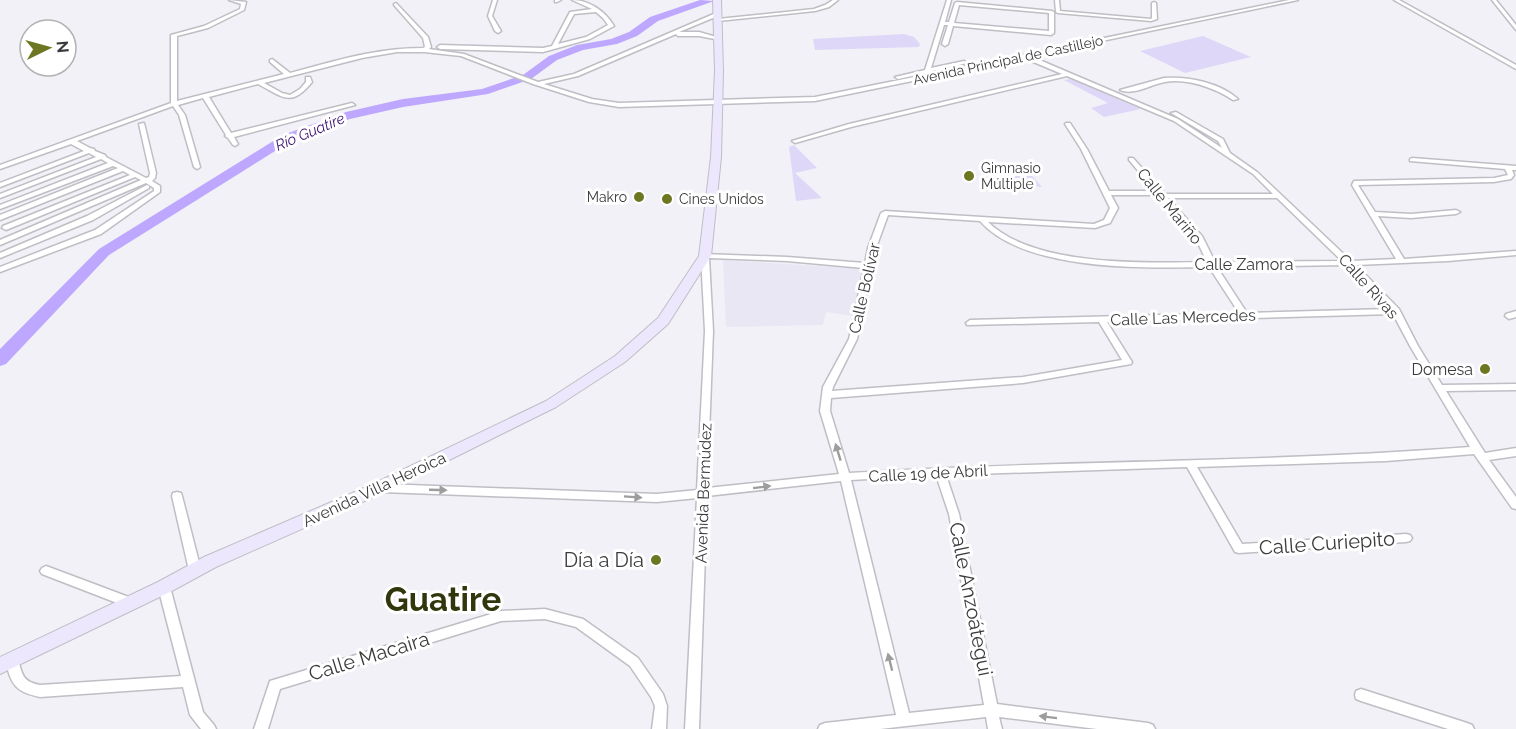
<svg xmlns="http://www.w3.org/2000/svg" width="1516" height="729" font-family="Raleway,sans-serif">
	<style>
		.built { fill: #eae7f5 }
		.green { fill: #ded7f8 }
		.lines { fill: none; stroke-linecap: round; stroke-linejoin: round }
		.river { fill: #bea7fe; fill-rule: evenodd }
		.street-casing { stroke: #bfbec4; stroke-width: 3 }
		.secondary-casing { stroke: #bfbec4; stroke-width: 2 }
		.street { fill: #fff; fill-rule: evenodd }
		.secondary { fill: #ede7fe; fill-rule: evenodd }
		.oneway { fill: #9d9d9e }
		.poi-dot { fill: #6d7620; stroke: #fff; stroke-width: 2 }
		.labels { text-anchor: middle; stroke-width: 6; stroke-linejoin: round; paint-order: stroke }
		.far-street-label { font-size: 14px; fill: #3b3b3d; stroke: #fff }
		.far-poi-label { font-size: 14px; fill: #3b3b3d; stroke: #fff; text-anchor: start }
		.far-water-label { font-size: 15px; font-style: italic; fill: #3d1376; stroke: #fff }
		.street-label { font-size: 16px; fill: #3b3b3d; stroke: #fff }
		.poi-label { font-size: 16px; fill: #3b3b3d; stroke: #fff; text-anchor: end }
		.near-street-label { font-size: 20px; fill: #3b3b3d; stroke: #fff }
		.near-poi-label { font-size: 20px; fill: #3b3b3d; stroke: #fff; text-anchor: end }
		.near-town-label { font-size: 33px; font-weight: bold; fill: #31360d; stroke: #fff }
	</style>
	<rect width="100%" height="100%" fill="#f2f1f7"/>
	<path class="built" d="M723,260L864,269L853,316L826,312L823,325L726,327Z"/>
	<g class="green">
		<path d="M904,34L914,37L920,44L919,47L815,50L813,39Z"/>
		<path d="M1203,36L1251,57L1185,73L1140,51Z"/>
		<path d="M1071,79L1141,109L1104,117L1091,108L1108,103L1064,80Z"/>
		<path d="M794,145L817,168L795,173L822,198L796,201L789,147Z"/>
		<path d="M1024,167L1042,187L1002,182L993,175Z"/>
	</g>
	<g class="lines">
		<path class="river" d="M700,0L714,1L658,21L637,36L617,44L583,50L557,60L531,79L488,94L403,107L350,119L291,141L109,255L6,364L0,366V349L99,249L283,135L346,112L403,99L482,89L523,75L549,56L577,45L611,39L629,32L650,17Z"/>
		<defs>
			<g id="street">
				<path d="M229,0L246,2L244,10L208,28L177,36V101L284,74L270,62V60L272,59L290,73C335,61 376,48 423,48L425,47L423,38L394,5V4L396,3L428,37L431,47L429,49L464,54L538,82L574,74L716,13H720V15L679,32H699L720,38V40L699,36H678L676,34L578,76L544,84L592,99L619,103L815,97L929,74L926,73L898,79L895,77L925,70L947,0H951L945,22H949L955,3L957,2L1052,11L1054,12V33L1051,35L953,26L948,44L945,46L942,44L948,25H944L931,68L964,61L967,63L932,71L934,73L1289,0H1298L1030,56L1178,119L1222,148L1218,141L1171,113L1176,112L1223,139L1230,153L1257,172L1351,261L1396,259L1352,185L1354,181L1494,178L1508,175L1505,169L1410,161V159L1412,158L1516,166V170H1512L1514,175L1511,179L1494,182L1358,185L1375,212L1411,214L1456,210L1460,212L1456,214L1411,218L1378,216L1404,259L1516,251V255L1448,261L1356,265L1399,309L1418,346L1442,385L1516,384V390L1446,391L1485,453L1516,448V456L1489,460L1516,497V509L1512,508L1474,454L1386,461L1197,467L1242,544L1406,534L1410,535L1412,538L1410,541L1406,542L1239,553L1235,552L1187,467L946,475L959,514L997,704L1148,723L1153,725L1155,729H1097L999,717L1002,729H988L986,717L880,729H818L820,725L825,723L896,715L841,481L707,496L699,729H685L697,498L657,502L382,492L378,491L377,488L378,485L382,484L657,494L697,490L705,331L701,256L702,254L787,257L865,263L868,248L881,213L885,211L1094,224L1104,220L1110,208L1081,149L1065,124L1066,123H1070L1087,149L1109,191H1155L1129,160V158H1133L1165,194H1273L1253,174L1174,121L1067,76L851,127L795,143L792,141L849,124L1062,74L1024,58L815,101L619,107L589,102L533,84L461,56L424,52H397L362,58L264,83L282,93L290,95L300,89L306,82V77H310L312,82C291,108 283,97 258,84L209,97L231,133L352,103L355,105L234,137L238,144L235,146L233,145L228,138L225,136L226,135L203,98L178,105L185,115L200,167L199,168L197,169L194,167L179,115L173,106L77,141L90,148L94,149L95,151L105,155L106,157L146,178L149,177L150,173L139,124L144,123L156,173L155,178L152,181L160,186V192L101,234L0,272V267L95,230L154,191V188L146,183L0,245V240L141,180L135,177L6,230L2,228L3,226L130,175L123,171L0,220V215L118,168L113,166L0,209V205L108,163L101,159L0,198V194L96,157L89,153L0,187V183L84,151L71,144L0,169V165L171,103V35L204,26L240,9L241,4ZM959,5L1049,13V31L954,23ZM1111,195H1158L1196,239L1207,262C1146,263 1034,267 988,222L1095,228L1110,223L1118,208ZM1168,198H1277L1342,261L1215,262L1202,236ZM888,215L980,221C1025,272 1146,268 1209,267L1239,313L970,320L966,323L967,325L1099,322L1122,360L1023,377L832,391L833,387L857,339L876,248ZM709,258L787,261L864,268L849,339L823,387L820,411L839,474L707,488L713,331ZM1347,265L1389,309L1247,313L1217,267ZM1393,314L1410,346L1470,447C1263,463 1056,460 849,473L830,411L831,398L1023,383L1131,364L1132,362L1107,322ZM936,475L949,514L984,705L909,713L851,480Z"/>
				<path d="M493,0H497L492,16L501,31L498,33L495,31L488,16Z"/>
				<path d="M555,0H561L557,2H555Z"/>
				<path d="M572,0C589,0 605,11 614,26L590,39L543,52L440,49L437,47L440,45L543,48L552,46L570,12L592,9ZM596,12L603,18L608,25L586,37L558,44L574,14Z"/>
				<path d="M833,0H838L829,7L815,11L718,21L716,20L718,19L814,9L825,5Z"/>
				<path d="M1055,0H1059L1060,11L1151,19L1152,18V3L1154,2L1156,3L1157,19L1151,21L1058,13L1056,12Z"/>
				<path d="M1394,0H1399L1516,65V69Z"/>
				<path d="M1492,0H1496L1516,25V30Z"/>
				<path d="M1164,78C1188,76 1220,83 1238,99L1233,100C1215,88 1187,78 1165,82C1151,84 1134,96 1120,90Z"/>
				<path d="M147,185L149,186V188L93,220L0,258V253L87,216Z"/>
				<path d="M1516,311V317L1509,319L1505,316L1506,314Z"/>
				<path d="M177,492L181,493L182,496L201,570L199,573L195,575L191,573L189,570L172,496L173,493Z"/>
				<path d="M46,566L134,599L136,603L134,607L130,608L42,574L40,571L42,568Z"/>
				<path d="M164,582L168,584L170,587L203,712L214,725L216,729H201L190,715L183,687L40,697C22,693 13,689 8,670C7,664 6,661 8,655L12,653L16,655C23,671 19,681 40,685L181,676L158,587L160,584Z"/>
				<path d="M545,609L583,619L638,658L663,694L667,706L666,729H652L655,706L651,697L630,666L576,627L545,619L501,621L280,689L268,729H254L270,681L501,611Z"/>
				<path d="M1361,689L1467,723L1472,725L1474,729H1448L1361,701L1356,699L1355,695L1356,691Z"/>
			</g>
			<path id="secondary" d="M713,0H721L723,71L721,157L711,256L668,324L625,362L556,407L385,492L216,567L170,592L0,674V657L158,582L204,557L373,484L546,401L615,356L658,318L699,256L711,157L715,71Z"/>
		</defs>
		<use href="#street" class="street-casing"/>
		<use href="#secondary" class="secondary-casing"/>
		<use href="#street" class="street"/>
		<use href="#secondary" class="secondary"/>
	</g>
	<defs><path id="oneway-solid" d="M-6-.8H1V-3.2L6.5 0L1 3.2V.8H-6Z" transform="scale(1.5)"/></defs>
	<g class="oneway">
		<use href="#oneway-solid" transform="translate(838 452) rotate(-107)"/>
		<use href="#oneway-solid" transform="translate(762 487) rotate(-7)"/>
		<use href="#oneway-solid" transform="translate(438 490) rotate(2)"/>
		<use href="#oneway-solid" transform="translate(633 497) rotate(4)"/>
		<use href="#oneway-solid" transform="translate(890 662) rotate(-104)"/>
		<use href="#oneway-solid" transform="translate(1048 717) rotate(-173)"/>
	</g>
	<g class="poi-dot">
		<circle cx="969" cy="176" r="6"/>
		<circle cx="639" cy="197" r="6"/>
		<circle cx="667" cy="199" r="6"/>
		<circle cx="1485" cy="369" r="6"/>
		<circle cx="656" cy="560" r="6"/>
	</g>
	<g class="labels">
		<g class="far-street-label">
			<text transform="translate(1008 60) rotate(-12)" y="5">Avenida Principal de Castillejo</text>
		</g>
		<g class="far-poi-label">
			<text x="981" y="173">Gimnasio<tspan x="981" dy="16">Múltiple</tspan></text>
			<text x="627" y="202" text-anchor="end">Makro</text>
			<text x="679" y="204">Cines Unidos</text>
		</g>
		<g class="far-water-label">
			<text transform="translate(310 132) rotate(-23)" y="5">Río Guatire</text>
		</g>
		<g class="street-label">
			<text transform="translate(1170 206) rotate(51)" y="6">Calle Mariño</text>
			<text x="1244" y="270">Calle Zamora</text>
			<text transform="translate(1369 286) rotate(48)" y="6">Calle Rivas</text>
			<text transform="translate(864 288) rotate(-77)" y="6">Calle Bolívar</text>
			<text transform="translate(1183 317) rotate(-2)" y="6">Calle Las Mercedes</text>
			<text transform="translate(928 473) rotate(-3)" y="6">Calle 19 de Abril</text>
			<text transform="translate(374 489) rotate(-25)" y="6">Avenida Villa Heroica</text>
			<text transform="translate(703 493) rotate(-88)" y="6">Avenida Bermúdez</text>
		</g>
		<g class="poi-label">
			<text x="1473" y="375">Domesa</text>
		</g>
		<g class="near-street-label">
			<text transform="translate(1327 543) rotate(-4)" y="7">Calle Curiepito</text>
			<text transform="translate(971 599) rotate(79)" y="7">Calle Anzoátegui</text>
			<text transform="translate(369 656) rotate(-17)" y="7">Calle Macaira</text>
		</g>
		<g class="near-poi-label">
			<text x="644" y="567">Día a Día</text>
		</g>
		<g class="near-town-label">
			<text x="443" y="611">Guatire</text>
		</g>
	</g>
	<g transform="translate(48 48) rotate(85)"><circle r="28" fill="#ffffff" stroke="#b1b1b1" stroke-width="1.5"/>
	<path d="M0-4.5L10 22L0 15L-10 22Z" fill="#6d7620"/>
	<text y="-9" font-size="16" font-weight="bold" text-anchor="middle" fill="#3b3b3d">N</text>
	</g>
</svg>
